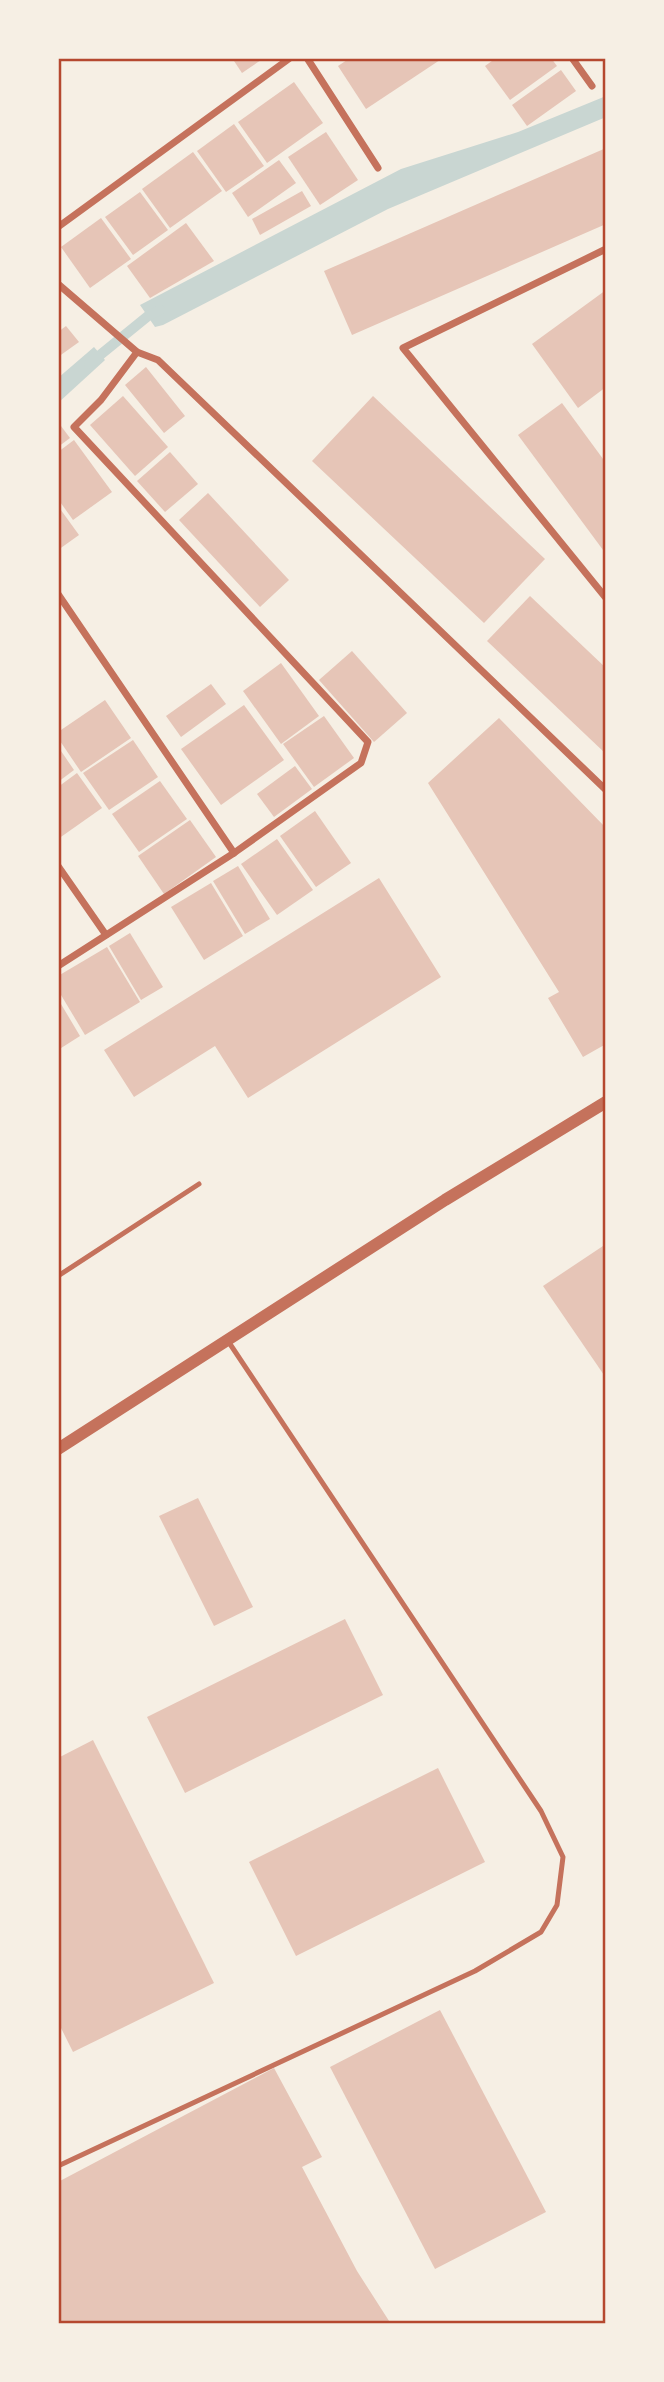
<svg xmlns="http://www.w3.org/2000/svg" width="664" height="2382" font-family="'Fira Sans',sans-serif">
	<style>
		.water { fill: #c9d6d2 }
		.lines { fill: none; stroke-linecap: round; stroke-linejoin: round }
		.stream { stroke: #c9d6d2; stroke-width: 10 }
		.building { fill: #e6c5b7 }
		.service { stroke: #c5725c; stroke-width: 5 }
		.minor { stroke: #c5725c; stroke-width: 7 }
		.tertiary { stroke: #c5725c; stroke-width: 12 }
		.neatline { fill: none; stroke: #b5482f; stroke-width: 2.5 }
	</style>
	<rect width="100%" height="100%" fill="#f6efe4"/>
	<g class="water">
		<path d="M606,96V117L388,209L163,325L155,327L140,305L401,169L518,132Z"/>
		<path d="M94,347L105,360L58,403V378Z"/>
	</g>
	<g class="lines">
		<path class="stream" d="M89,364L148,316L160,310"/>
	</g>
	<g class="building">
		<path d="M232,58H264L242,73Z"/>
		<path d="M350,58H443L366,109L338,66Z"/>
		<path d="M496,58H551L557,66L510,100L485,66Z"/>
		<path d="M561,70L576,91L527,126L512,105Z"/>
		<path d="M294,82L323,123L267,163L238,122Z"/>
		<path d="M234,124L264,166L226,192L197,151Z"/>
		<path d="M326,132L358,180L320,205L288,157Z"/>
		<path d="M606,148V224L352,335L324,271Z"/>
		<path d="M193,152L222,191L170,228L142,189Z"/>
		<path d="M279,160L296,183L248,217L232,193Z"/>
		<path d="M302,191L311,206L260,235L252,219Z"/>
		<path d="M140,192L168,230L133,255L105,217Z"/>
		<path d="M101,218L131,259L90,288L61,247Z"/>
		<path d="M186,223L214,261L150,298L127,266Z"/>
		<path d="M606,290V387L578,408L532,344Z"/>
		<path d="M66,326L79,342L58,357V332Z"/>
		<path d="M146,367L185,416L164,433L125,385Z"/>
		<path d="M123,396L168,447L135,476L90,425Z"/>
		<path d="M373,396L545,559L484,623L312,461Z"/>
		<path d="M562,403L606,463V554L518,435Z"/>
		<path d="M58,422L70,438L58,447Z"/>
		<path d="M74,440L112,492L73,520L58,499V452Z"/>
		<path d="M170,452L198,484L165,512L137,481Z"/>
		<path d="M208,493L289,580L260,607L179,520Z"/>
		<path d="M58,506L79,535L58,550Z"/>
		<path d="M530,596L606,668V754L487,641Z"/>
		<path d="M352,651L407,713L374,742L319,680Z"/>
		<path d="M281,663L319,716L281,744L243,691Z"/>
		<path d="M211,684L226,704L181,737L166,716Z"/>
		<path d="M105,700L131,738L81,772L58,738V732Z"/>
		<path d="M244,705L284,760L221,805L181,749Z"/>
		<path d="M324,716L354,758L314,787L283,744Z"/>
		<path d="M499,718L606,828V1044L583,1057L548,998L559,992L428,783Z"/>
		<path d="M133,740L158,777L109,810L83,773Z"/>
		<path d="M61,751L74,770L58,782V753Z"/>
		<path d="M295,766L312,789L274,817L257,794Z"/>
		<path d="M77,773L102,808L58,839V787Z"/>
		<path d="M160,781L187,819L139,852L112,814Z"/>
		<path d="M315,811L351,863L316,887L280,836Z"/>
		<path d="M190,820L216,857L164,894L138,856Z"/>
		<path d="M277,839L313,890L277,915L241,864Z"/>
		<path d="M238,866L270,919L245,934L213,881Z"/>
		<path d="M379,878L441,977L248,1098L215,1046L134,1097L104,1050Z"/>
		<path d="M211,883L243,936L204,960L171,907Z"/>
		<path d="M130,933L163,987L141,1000L109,946Z"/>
		<path d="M107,947L140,1002L85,1035L58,990V976Z"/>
		<path d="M58,999L80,1036L58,1050Z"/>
		<path d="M606,1244V1378L543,1286Z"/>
		<path d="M198,1498L253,1607L214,1626L159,1516Z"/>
		<path d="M345,1619L383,1695L185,1793L147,1717Z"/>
		<path d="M93,1740L214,1983L73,2052L58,2022V1758Z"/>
		<path d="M438,1768L485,1862L296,1956L249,1862Z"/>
		<path d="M440,2010L546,2212L435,2269L330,2067Z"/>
		<path d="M274,2068L322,2157L302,2167L357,2271L391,2324H58V2182Z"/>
	</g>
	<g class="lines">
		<g class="service">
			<path d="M58,1276L199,1184"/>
			<path d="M58,2166L475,1971L541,1932L557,1905L563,1857L541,1811L228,1341"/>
		</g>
		<g class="minor">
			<path d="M307,58L378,168"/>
			<path d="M572,58L592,86"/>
			<path d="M58,227L290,58"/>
			<path d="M606,249L403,348L606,598"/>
			<path d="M58,284L137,352L158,360L606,790"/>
			<path d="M58,594L234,853"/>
			<path d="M58,866L106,935"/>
			<path d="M58,966L234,853L361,763L368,742L74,427L101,400L137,352"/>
		</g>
		<path class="tertiary" d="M58,1449L445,1200L606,1102"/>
	</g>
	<rect width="664" height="2382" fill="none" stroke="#f6efe4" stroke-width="119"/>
	<rect x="60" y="60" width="544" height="2262" class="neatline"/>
</svg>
